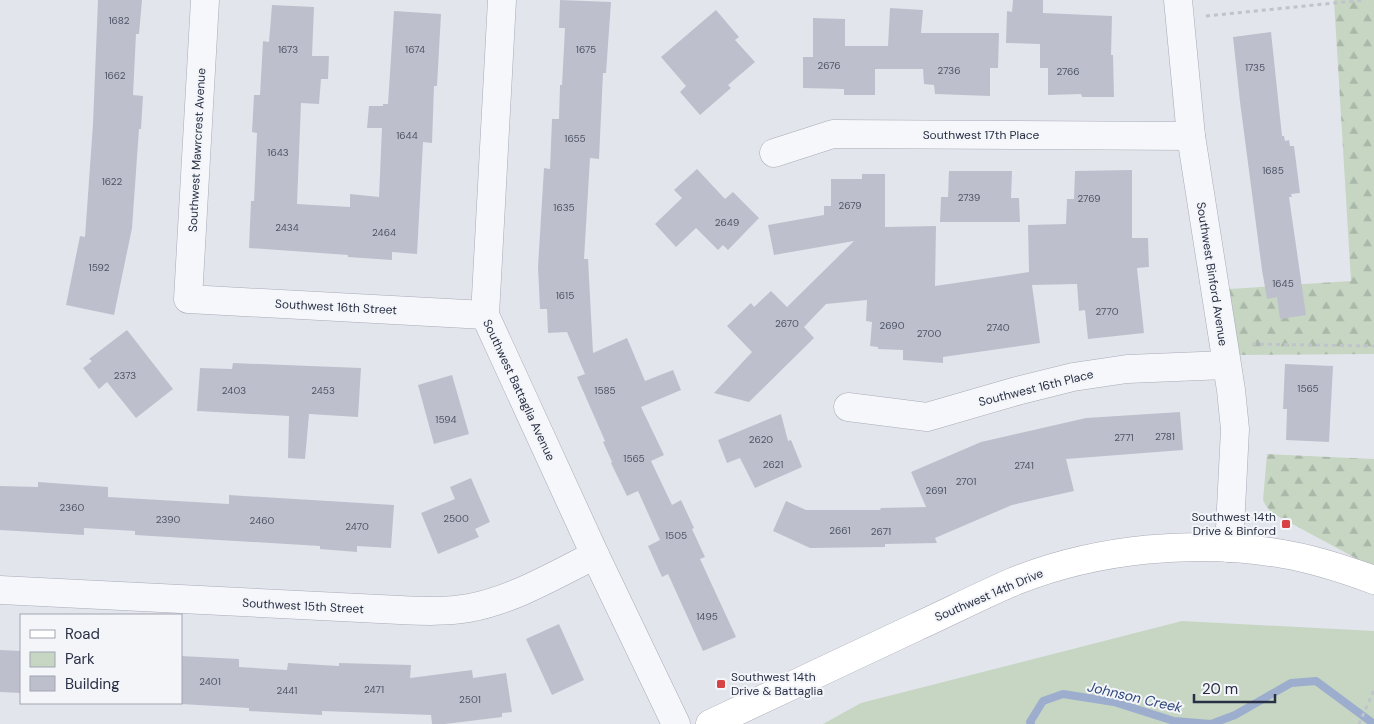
<svg xmlns="http://www.w3.org/2000/svg" width="1374" height="724" font-family="'DM Sans',sans-serif">
	<style>
		.forest { fill: url(#forest-firs) }
		.green { fill: #c6d6c3 }
		.lines { fill: none; stroke-linecap: round; stroke-linejoin: round }
		.stream { stroke: #9cadce; stroke-width: 8 }
		.building { fill: #bdc0cc }
		.street-casing { stroke: #a7abb7; stroke-width: 29 }
		.secondary-casing { stroke: #a7abb7; stroke-width: 29 }
		.path { stroke: #c1c3cb; stroke-width: 3; stroke-dasharray: 4 4; stroke-linecap: butt }
		.street { stroke: #f6f7fa; stroke-width: 28 }
		.secondary { stroke: #fff; stroke-width: 28 }
		.poi-dot { fill: #d74244; stroke: #f3f5f9; stroke-width: 2 }
		.labels { text-anchor: middle; stroke-width: 4; stroke-linejoin: round; paint-order: stroke }
		.number-label { font-size: 10px; fill: #4e5467 }
		.street-label { font-size: 12px; fill: #293045; stroke: #f3f5f9 }
		.poi-label { font-size: 12px; fill: #293045; stroke: #f3f5f9; text-anchor: end }
		.water-label { font-size: 14px; font-style: italic; fill: #30487c; stroke: #f3f5f9 }
	</style>
	<defs>
		<pattern id="forest-firs" width="22" height="20" patternUnits="userSpaceOnUse" patternTransform="scale(1.25)"><rect width="22" height="20" fill="#c6d6c3"/><path d="M5 1l3.5 6h-7zM16 11l3.5 6h-7z" fill="#aab8a9"/></pattern>
	</defs>
	<rect width="100%" height="100%" fill="#e3e5ec"/>
	<g class="forest">
		<path d="M1334,0H1374V354L1236,355L1214,290L1351,281Z"/>
		<path d="M1267,454L1374,459V568L1272,513L1266,506L1263,500Z"/>
	</g>
	<path class="green" d="M1182,621L1374,631V724H823L861,703Z"/>
	<g class="lines">
		<path class="stream" d="M1031,724L1030,722L1043,701L1063,694L1114,702L1174,721L1211,724L1235,715L1291,683L1316,681L1374,724"/>
	</g>
	<g class="building">
		<path d="M98,0H142L139,34H136L133,95L143,96L141,129H139L132,228L114,315L66,305L80,236L85,237L93,124Z"/>
		<path d="M560,0L611,2L606,73H603L599,159L590,158L584,259H588L593,353L627,338L645,381L673,370L681,390L641,407L664,455L651,461L672,505L681,500L694,528L692,529L705,557L700,559L736,637L703,651L668,574L662,577L648,546L660,540L638,491L627,496L611,463L612,462L603,442L605,441L577,377L585,374L567,332L548,333L547,309H540L538,267L544,168L550,169L552,119H559L560,85H562L565,28H559Z"/>
		<path d="M1013,0H1043V13L1112,16L1111,55H1113L1114,97H1082L1081,94L1048,95V68H1040V44L1006,43L1007,11L1012,12Z"/>
		<path d="M272,5L314,7L312,56H329L328,79H321L319,104L301,103L297,204L350,207V194L379,197L382,128H367L369,106H383V104H388L394,11L441,14L437,86H434L432,143L423,142L417,254L392,252V260L348,257V255L249,248L251,201H254L257,133L252,132L254,95H260L263,41L269,42Z"/>
		<path d="M890,8L923,10L921,33H999L998,68H990V96L935,94L934,85L924,84L923,69H875V95H844V89L803,88V57H813V18L845,19V46H888Z"/>
		<path d="M716,10L739,37L735,40L755,62L728,85L731,88L700,115L680,92L686,86L661,57Z"/>
		<path d="M1271,32L1282,136H1284L1285,141L1289,140L1290,146H1294L1300,193L1291,194L1292,197H1289L1306,315L1280,319L1277,297L1267,299L1262,270L1240,102L1233,37Z"/>
		<path d="M697,169L725,199L733,192L759,218L728,250L723,245L718,250L696,228L676,247L655,224L682,198L674,190Z"/>
		<path d="M1132,170V238H1148L1149,267L1137,268L1144,333L1088,339L1085,310L1079,311L1077,284L1032,285L1040,343L943,357V363L903,360V350L878,349V347L870,346L872,322L866,321L867,300L826,304L804,327L814,338L749,402L714,393L752,352L727,326L751,303L754,307L771,291L787,307L854,241L774,255L768,225L824,215V206H831V179H862V174H885V227L936,226L935,286L1029,272L1028,225L1066,224L1067,199H1074L1075,171Z"/>
		<path d="M949,171H1012L1011,198H1019L1020,222H940L941,197H948Z"/>
		<path d="M127,330L173,389L136,418L107,382L99,389L83,368L92,361L89,359Z"/>
		<path d="M233,363L361,368L358,417L309,414L305,459L288,458L289,416L197,411L200,368L232,369Z"/>
		<path d="M1285,364L1333,366L1329,442L1286,440L1287,409H1283Z"/>
		<path d="M452,375L469,434L434,444L418,385Z"/>
		<path d="M1180,412L1183,450L1066,459L1074,491L1012,505L935,538L937,543L885,544V547L810,548L773,531L786,501L806,510H880L881,508L926,507L911,472L981,442L1086,418Z"/>
		<path d="M781,414L788,441L791,440L802,467L755,488L740,458L727,463L718,440Z"/>
		<path d="M471,478L490,522L475,529L479,537L438,554L421,513L455,499L450,487Z"/>
		<path d="M38,482L108,487V497L229,504V495L394,505L391,548L357,546V552L320,549V546L135,535V531L84,528V535L0,530V486L38,487Z"/>
		<path d="M559,624L584,680L552,695L526,639Z"/>
		<path d="M0,650L21,651V693L0,692Z"/>
		<path d="M181,656L239,659V667L287,670L288,663L339,666V663L411,665L410,678L472,670L473,678L506,673L512,712L502,713V717L445,724H432L431,715L322,711V715L249,711V708L181,704Z"/>
	</g>
	<g class="lines">
		<defs>
			<g id="street">
				<path d="M205,0L188,299L485,315"/>
				<path d="M502,0L485,315L595,555L676,724"/>
				<path d="M1178,0L1191,136L1231,390L1235,429L1229,548"/>
				<path d="M774,153L833,134L1191,136"/>
				<path d="M848,407L927,417L1017,391L1073,377L1127,369L1226,365"/>
				<path d="M0,590L400,610C423,611 446,612 469,608C513,600 555,575 595,555"/>
			</g>
			<path id="secondary" d="M710,724C779,692 847,659 916,627C949,612 982,595 1015,581C1098,548 1196,539 1283,554C1314,559 1344,569 1374,580"/>
		</defs>
		<use href="#street" class="street-casing"/>
		<use href="#secondary" class="secondary-casing"/>
		<g class="path">
			<path d="M1206,16L1364,0"/>
			<path d="M1252,344L1374,346"/>
			<path d="M1359,724L1374,690"/>
		</g>
		<use href="#street" class="street"/>
		<use href="#secondary" class="secondary"/>
	</g>
	<g class="poi-dot">
		<rect x="1281" y="519" width="10" height="10" rx="2.5"/>
		<rect x="716" y="679" width="10" height="10" rx="2.5"/>
	</g>
	<g class="labels">
		<g class="number-label">
			<text x="119" y="24">1682</text>
			<text x="288" y="53">1673</text>
			<text x="415" y="53">1674</text>
			<text x="586" y="53">1675</text>
			<text x="829" y="69">2676</text>
			<text x="1255" y="71">1735</text>
			<text x="949" y="74">2736</text>
			<text x="1068" y="75">2766</text>
			<text x="115" y="79">1662</text>
			<text x="407" y="139">1644</text>
			<text x="575" y="142">1655</text>
			<text x="278" y="156">1643</text>
			<text x="1273" y="174">1685</text>
			<text x="112" y="185">1622</text>
			<text x="969" y="201">2739</text>
			<text x="1089" y="202">2769</text>
			<text x="850" y="209">2679</text>
			<text x="564" y="211">1635</text>
			<text x="727" y="226">2649</text>
			<text x="287" y="231">2434</text>
			<text x="384" y="236">2464</text>
			<text x="99" y="271">1592</text>
			<text x="1283" y="287">1645</text>
			<text x="565" y="299">1615</text>
			<text x="1107" y="315">2770</text>
			<text x="787" y="327">2670</text>
			<text x="892" y="329">2690</text>
			<text x="998" y="331">2740</text>
			<text x="929" y="337">2700</text>
			<text x="125" y="379">2373</text>
			<text x="1308" y="392">1565</text>
			<text x="234" y="394">2403</text>
			<text x="323" y="394">2453</text>
			<text x="605" y="394">1585</text>
			<text x="446" y="423">1594</text>
			<text x="1165" y="440">2781</text>
			<text x="1124" y="441">2771</text>
			<text x="761" y="443">2620</text>
			<text x="634" y="462">1565</text>
			<text x="773" y="468">2621</text>
			<text x="1024" y="469">2741</text>
			<text x="966" y="485">2701</text>
			<text x="936" y="494">2691</text>
			<text x="72" y="511">2360</text>
			<text x="456" y="522">2500</text>
			<text x="168" y="523">2390</text>
			<text x="262" y="524">2460</text>
			<text x="357" y="530">2470</text>
			<text x="840" y="534">2661</text>
			<text x="881" y="535">2671</text>
			<text x="676" y="539">1505</text>
			<text x="707" y="620">1495</text>
			<text x="210" y="685">2401</text>
			<text x="374" y="693">2471</text>
			<text x="287" y="694">2441</text>
			<text x="470" y="703">2501</text>
		</g>
		<g class="street-label">
			<text x="981" y="139">Southwest 17th Place</text>
			<text transform="translate(197 150) rotate(-87)" y="4">Southwest Mawrcrest Avenue</text>
			<text transform="translate(1212 274) rotate(81)" y="4">Southwest Binford Avenue</text>
			<text transform="translate(336 307) rotate(3)" y="4">Southwest 16th Street</text>
			<text transform="translate(1036 388) rotate(-14)" y="4">Southwest 16th Place</text>
			<text transform="translate(519 390) rotate(65)" y="4">Southwest Battaglia Avenue</text>
			<text transform="translate(989 595) rotate(-23)" y="4">Southwest 14th Drive</text>
			<text transform="translate(303 606) rotate(3)" y="4">Southwest 15th Street</text>
		</g>
		<g class="poi-label">
			<text x="1276" y="521">Southwest 14th<tspan x="1276" dy="14">Drive &amp; Binford</tspan></text>
			<text x="731" y="681" text-anchor="start">Southwest 14th<tspan x="731" dy="14">Drive &amp; Battaglia</tspan></text>
		</g>
		<g class="water-label">
			<text transform="translate(1135 697) rotate(13)" y="5">Johnson Creek</text>
		</g>
	</g>
	<rect x="20" y="614" width="162" height="90" fill="#f3f5f9" stroke="#a2a6b1"/>
	<rect x="30" y="630" width="25" height="8" fill="#ffffff" stroke="#a2a6b1"/>
	<text x="65" y="639" font-size="15" fill="#293045">Road</text>
	<rect x="30" y="652" width="25" height="15" fill="#c6d6c3" stroke="#a2a6b1"/>
	<text x="65" y="664" font-size="15" fill="#293045">Park</text>
	<rect x="30" y="676" width="25" height="15" fill="#bdc0cc" stroke="#a2a6b1"/>
	<text x="65" y="689" font-size="15" fill="#293045">Building</text>
	<path d="M1194 694v8h81v-8" fill="none" stroke="#293045" stroke-width="2.5"/>
	<text x="1202" y="694" font-size="15" fill="#293045" stroke="#f3f5f9" stroke-width="4" paint-order="stroke">20 m</text>
</svg>
